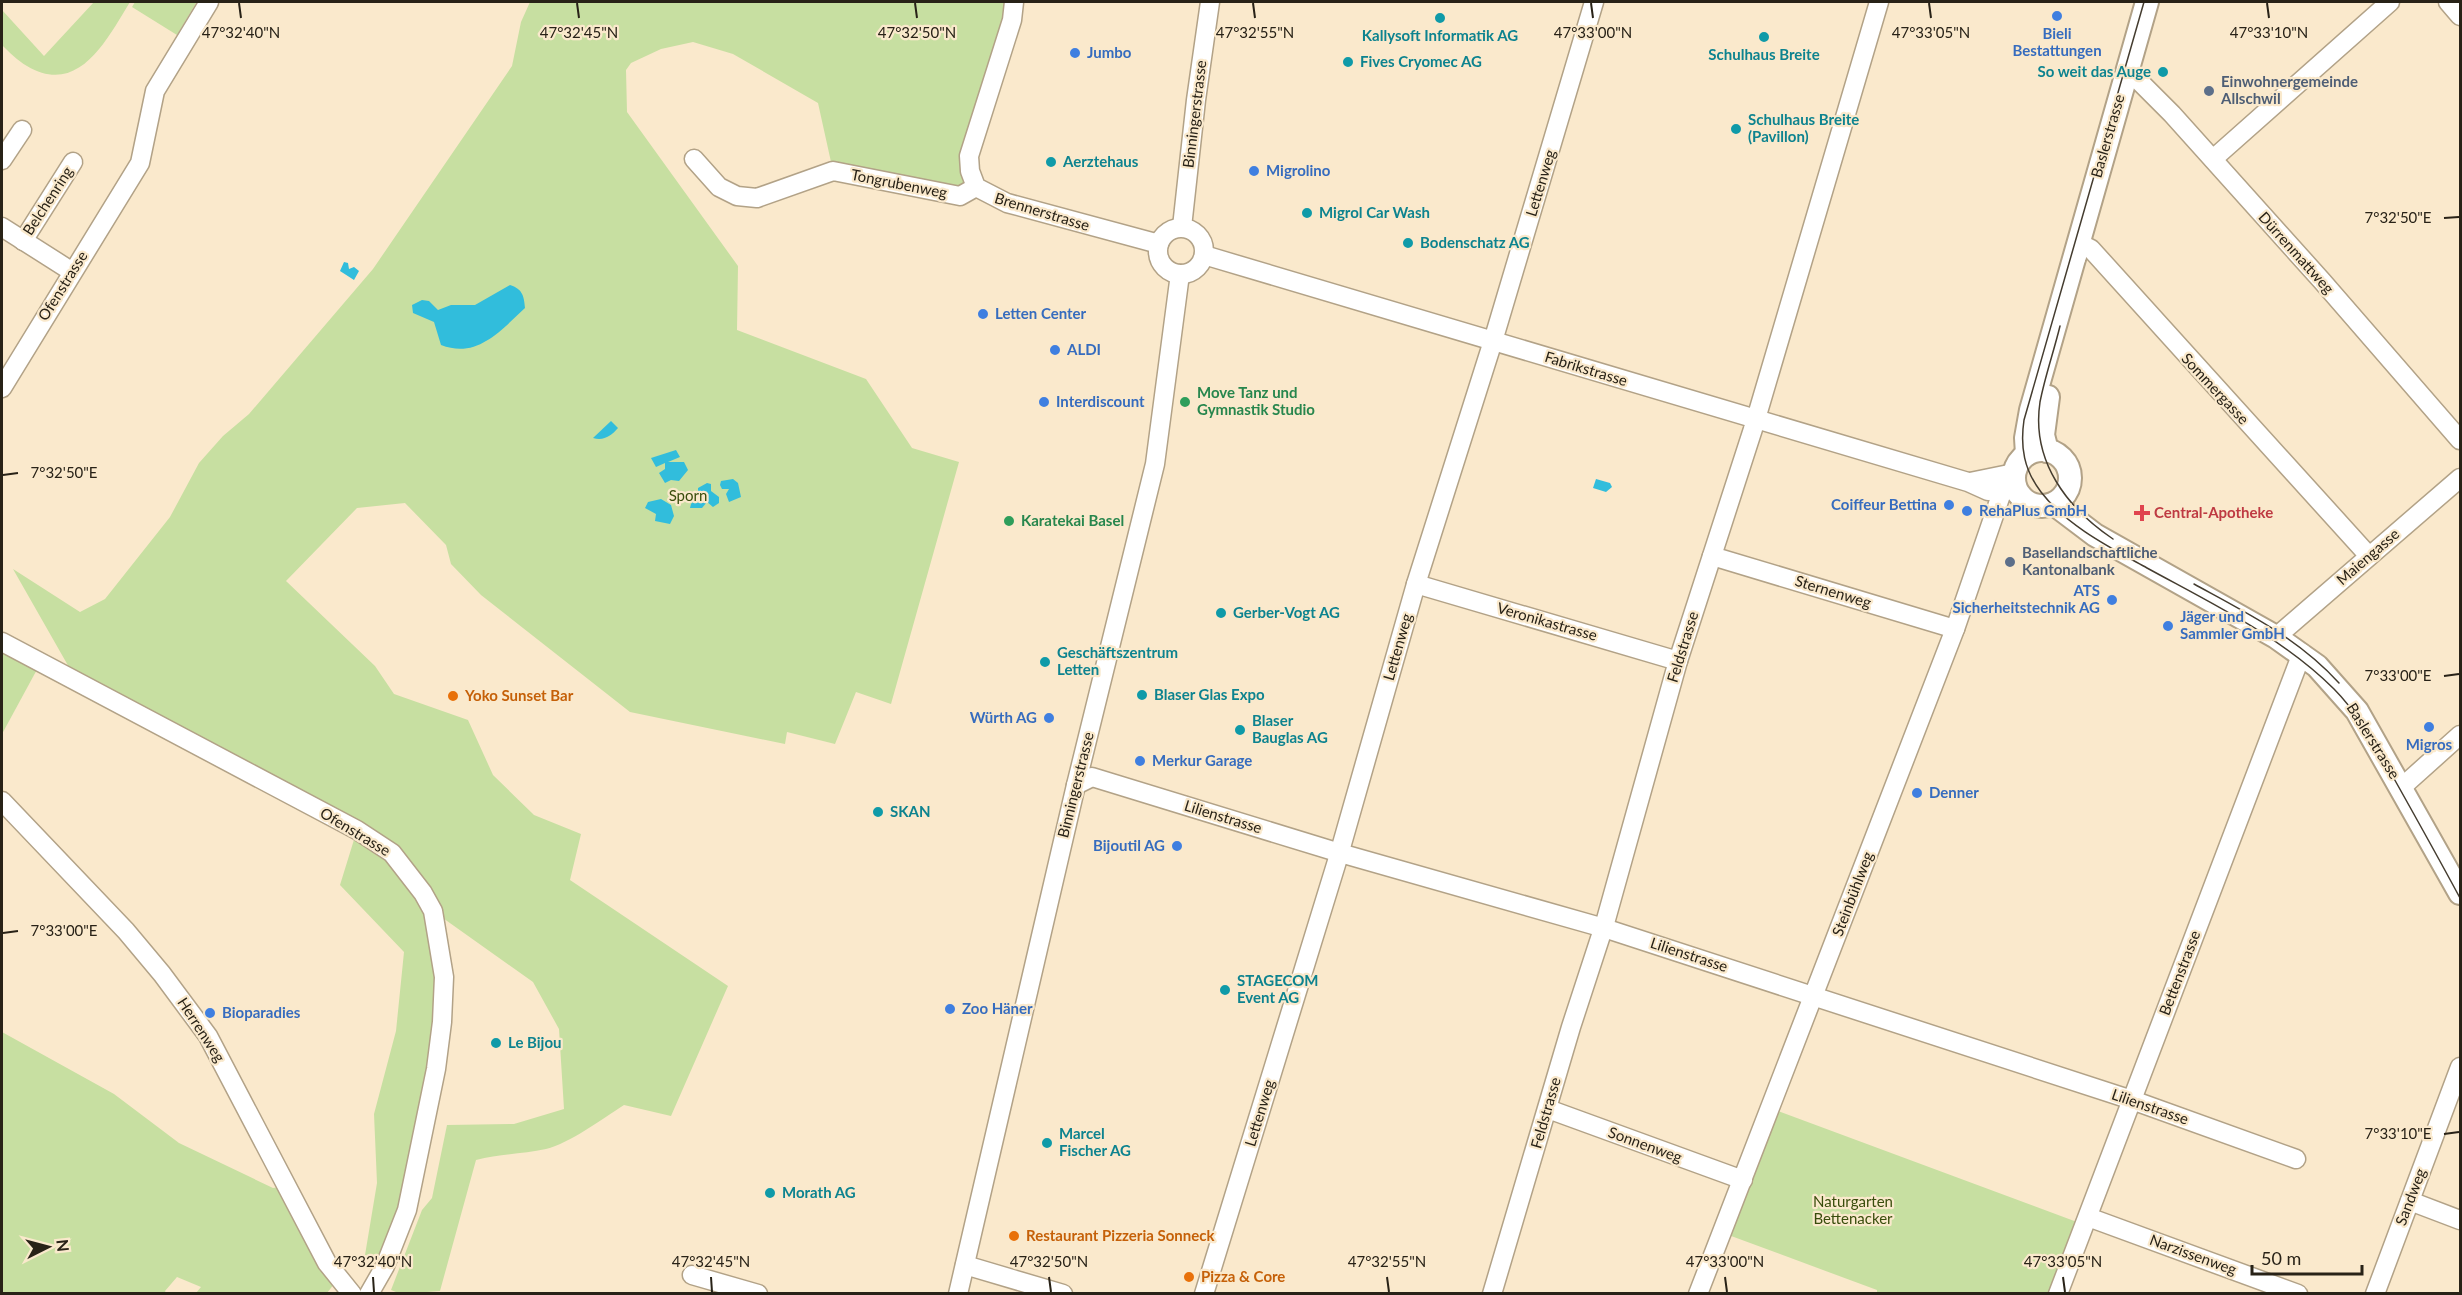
<svg xmlns="http://www.w3.org/2000/svg" width="2462" height="1295" font-family="Lato,sans-serif">
	<style>
		.green { fill: #c7dfa1 }
		.water { fill: #31bddc }
		.lines { fill: none; stroke-linecap: round; stroke-linejoin: round }
		.minor-casing { stroke: #b2a287; stroke-width: 21 }
		.major-casing { stroke: #b2a287; stroke-width: 26 }
		.minor { stroke: #fff; stroke-width: 18 }
		.major { stroke: #fff; stroke-width: 22 }
		.tram { stroke: #453d30; stroke-width: 1.5 }
		.ticks { fill: none; stroke: #282217; stroke-width: 2 }
		.shop-dot { fill: #3f7fe0; stroke: #fae9cc; stroke-width: 2 }
		.culture-dot { fill: #0f9aa8; stroke: #fae9cc; stroke-width: 2 }
		.service-dot { fill: #5c6f8a; stroke: #fae9cc; stroke-width: 2 }
		.leisure-dot { fill: #2e9e5b; stroke: #fae9cc; stroke-width: 2 }
		.health-dot { fill: #e0444e; stroke: #fae9cc; stroke-width: 2 }
		.food-dot { fill: #e8710a; stroke: #fae9cc; stroke-width: 2 }
		.labels { text-anchor: middle; stroke-width: 4.5; stroke-linejoin: round; paint-order: stroke }
		.shop-label { font-size: 15px; font-weight: bold; fill: #366cbe; stroke: #fae9cc; text-anchor: start }
		.culture-label { font-size: 15px; font-weight: bold; fill: #0d838f; stroke: #fae9cc; text-anchor: start }
		.service-label { font-size: 15px; font-weight: bold; fill: #4e5e75; stroke: #fae9cc; text-anchor: start }
		.street-label { font-size: 15px; fill: #282217; stroke: #fae9cc }
		.leisure-label { font-size: 15px; font-weight: bold; fill: #27864d; stroke: #fae9cc; text-anchor: start }
		.park-label { font-size: 15px; fill: #394d0c; stroke: #fae9cc }
		.health-label { font-size: 15px; font-weight: bold; fill: #be3a42; stroke: #fae9cc; text-anchor: start }
		.food-label { font-size: 15px; font-weight: bold; fill: #c56008; stroke: #fae9cc; text-anchor: start }
		.ticks-label { font-size: 15px; text-anchor: middle; fill: #282217; stroke: #fae9cc; stroke-width: 4.5; stroke-linejoin: round; paint-order: stroke }
	</style>
	<rect width="100%" height="100%" fill="#fae9cc"/>
	<g class="green">
		<path d="M94,2H130C107,39 79,97 27,66C18,61 9,52 2,45V10L44,56Z"/>
		<path d="M135,2H194L196,3L177,35L132,7Z"/>
		<path d="M530,2H1014L969,155L976,187L960,196L833,171L818,103L733,54L693,42L661,49L631,63L626,70L627,112L738,266L737,330L866,379L912,448L959,462L891,704L856,692L835,744L787,732L785,744L630,712L481,595L451,564L446,545L405,503L357,508L286,581L375,666L394,694L468,720L493,775L534,815L581,834L570,880L728,986L671,1116L624,1105C602,1119 570,1143 546,1149C523,1154 499,1154 476,1160L440,1291L401,1294L391,1290L422,1210L432,1198L447,1125L514,1124L564,1109L559,1029L533,982L433,911L442,1022L385,1266L365,1255L377,1183L374,1114L396,1031L404,952L340,885L357,830L70,669L13,569L80,612L105,599L170,517L199,463L223,436L249,414L373,269L512,66L521,22Z"/>
		<path d="M2,642L40,664L2,734Z"/>
		<path d="M2,1032L114,1094L179,1143L273,1188L288,1186L338,1279L327,1293H196L201,1287L177,1277L165,1291L166,1293H2Z"/>
		<path d="M1770,1108L2085,1225L2058,1294L1877,1293V1290L1723,1233Z"/>
	</g>
	<g class="water">
		<path d="M344,262L348,263L349,269L354,267L359,271L354,280L340,271Z"/>
		<path d="M510,285C522,289 524,295 525,308C500,331 477,359 441,345L434,322L413,313L412,305L422,300L429,301L438,310L451,305H475Z"/>
		<path d="M611,421L618,428C611,436 604,441 593,438Z"/>
		<path d="M676,450L680,457L668,462H684L688,470L679,481L671,480L665,483L659,473L665,469V463L656,467L651,458Z"/>
		<path d="M733,479L738,483L741,497L729,502L726,494L729,489H722L720,485L721,481Z"/>
		<path d="M1596,479L1610,483L1612,487L1606,492L1593,488Z"/>
		<path d="M707,483L711,484V491L719,497V503L713,507L707,502L702,508H690L691,504L698,495V488Z"/>
		<path d="M661,499L671,505L674,516L670,524L655,521L656,514L645,508L648,502Z"/>
	</g>
	<g class="lines">
		<defs>
			<g id="minor">
				<path d="M1014,2L1012,20L969,156L970,171L976,187L1007,203L1159,244"/>
				<path d="M2448,2L2460,16"/>
				<path d="M2127,69L2172,114L2322,281L2460,440"/>
				<path d="M694,159L719,187L737,196L757,198L833,171L960,196L976,187"/>
				<path d="M2213,159L2390,2"/>
				<path d="M2,160L22,130"/>
				<path d="M2,227L71,271"/>
				<path d="M1182,227L1196,100L1210,2"/>
				<circle cx="1181" cy="251" r="23"/>
				<path d="M23,241L73,162"/>
				<path d="M1204,255L1968,482L1988,491L2016,490"/>
				<path d="M2076,259L2081,244L2091,249L2369,556"/>
				<path d="M2,388L140,163L155,91L209,2"/>
				<path d="M1970,482L2014,473"/>
				<path d="M1712,556L1955,629"/>
				<path d="M1416,584L1678,661"/>
				<path d="M2276,637L2460,478"/>
				<path d="M2,642L357,830L392,853L423,893L433,911L444,977L442,1022L436,1069L407,1210L385,1266L369,1294"/>
				<path d="M1076,785L1092,777L1340,853L1604,928L2132,1100L2296,1159"/>
				<path d="M2402,787L2460,735"/>
				<path d="M2,801L126,931L162,974L208,1036L327,1263L352,1294"/>
				<path d="M1548,1109L1743,1180"/>
				<path d="M2410,1201L2460,1220"/>
				<path d="M2088,1217L2298,1294"/>
				<path d="M965,1265L1063,1294"/>
				<path d="M692,1275L758,1294"/>
				<path d="M958,1294L1076,785L1155,464L1180,274"/>
				<path d="M1204,1294L1338,858L1416,584L1493,341L1594,2"/>
				<path d="M1492,1294L1571,1027L1605,923L1678,661L1753,429L1879,2"/>
				<path d="M1698,1294L1955,629L2002,492"/>
				<path d="M2058,1294L2302,653"/>
				<path d="M2375,1294L2460,1067"/>
			</g>
			<g id="major">
				<circle cx="2042" cy="478" r="28"/>
				<path d="M2047,451L2043,435L2048,397"/>
				<path d="M2027,454L2026,438L2031,410L2147,2"/>
				<path d="M2054,504L2095,535L2276,637L2317,666L2357,711L2460,893"/>
			</g>
		</defs>
		<use href="#minor" class="minor-casing"/>
		<use href="#major" class="major-casing"/>
		<use href="#minor" class="minor"/>
		<use href="#major" class="major"/>
		<g class="tram">
			<path d="M2144,2L2024,420C2020,447 2024,470 2041,492C2067,526 2111,548 2147,568C2211,603 2282,637 2334,689C2358,713 2375,745 2392,775C2415,816 2438,857 2460,898"/>
			<path d="M2060,326C2054,351 2045,376 2040,402C2031,461 2067,508 2113,539"/>
			<path d="M2194,584C2247,613 2298,638 2339,683"/>
		</g>
	</g>
	<path class="ticks" d="M239,3L241,18M577,3L579,18M915,3L917,18M1253,3L1255,18M1591,3L1593,18M1929,3L1931,18M2267,3L2269,18M2444,218L2459,217M3,475L18,473M2444,676L2459,674M3,933L18,931M2444,1134L2459,1132M373,1277L374,1292M711,1277L712,1292M1049,1277L1051,1292M1387,1277L1389,1292M1725,1277L1727,1292M2063,1277L2065,1292"/>
	<g class="shop-dot">
		<circle cx="2057" cy="16" r="6"/>
		<circle cx="1075" cy="53" r="6"/>
		<circle cx="1254" cy="171" r="6"/>
		<circle cx="983" cy="314" r="6"/>
		<circle cx="1055" cy="350" r="6"/>
		<circle cx="1044" cy="402" r="6"/>
		<circle cx="1949" cy="505" r="6"/>
		<circle cx="1967" cy="511" r="6"/>
		<circle cx="2112" cy="600" r="6"/>
		<circle cx="2168" cy="626" r="6"/>
		<circle cx="1049" cy="718" r="6"/>
		<circle cx="2429" cy="727" r="6"/>
		<circle cx="1140" cy="761" r="6"/>
		<circle cx="1917" cy="793" r="6"/>
		<circle cx="1177" cy="846" r="6"/>
		<circle cx="950" cy="1009" r="6"/>
		<circle cx="210" cy="1013" r="6"/>
	</g>
	<g class="culture-dot">
		<circle cx="1440" cy="18" r="6"/>
		<circle cx="1764" cy="37" r="6"/>
		<circle cx="1348" cy="62" r="6"/>
		<circle cx="2163" cy="72" r="6"/>
		<circle cx="1736" cy="129" r="6"/>
		<circle cx="1051" cy="162" r="6"/>
		<circle cx="1307" cy="213" r="6"/>
		<circle cx="1408" cy="243" r="6"/>
		<circle cx="1221" cy="613" r="6"/>
		<circle cx="1045" cy="662" r="6"/>
		<circle cx="1142" cy="695" r="6"/>
		<circle cx="1240" cy="730" r="6"/>
		<circle cx="878" cy="812" r="6"/>
		<circle cx="1225" cy="990" r="6"/>
		<circle cx="496" cy="1043" r="6"/>
		<circle cx="1047" cy="1143" r="6"/>
		<circle cx="770" cy="1193" r="6"/>
	</g>
	<g class="service-dot">
		<circle cx="2209" cy="91" r="6"/>
		<circle cx="2010" cy="562" r="6"/>
	</g>
	<g class="leisure-dot">
		<circle cx="1185" cy="402" r="6"/>
		<circle cx="1009" cy="521" r="6"/>
	</g>
	<path class="health-dot" d="M2139 504h6v6h6v6h-6v6h-6v-6h-6v-6h6z"/>
	<g class="food-dot">
		<circle cx="453" cy="696" r="6"/>
		<circle cx="1014" cy="1236" r="6"/>
		<circle cx="1189" cy="1277" r="6"/>
	</g>
	<g class="labels">
		<g class="shop-label">
			<text x="2057" y="39" text-anchor="middle">Bieli<tspan x="2057" dy="17">Bestattungen</tspan></text>
			<text x="1087" y="58">Jumbo</text>
			<text x="1266" y="176">Migrolino</text>
			<text x="995" y="319">Letten Center</text>
			<text x="1067" y="355">ALDI</text>
			<text x="1056" y="407">Interdiscount</text>
			<text x="1937" y="510" text-anchor="end">Coiffeur Bettina</text>
			<text x="1979" y="516">RehaPlus GmbH</text>
			<text x="2100" y="596" text-anchor="end">ATS<tspan x="2100" dy="17">Sicherheitstechnik AG</tspan></text>
			<text x="2180" y="622">Jäger und<tspan x="2180" dy="17">Sammler GmbH</tspan></text>
			<text x="1037" y="723" text-anchor="end">Würth AG</text>
			<text x="2429" y="750" text-anchor="middle">Migros</text>
			<text x="1152" y="766">Merkur Garage</text>
			<text x="1929" y="798">Denner</text>
			<text x="1165" y="851" text-anchor="end">Bijoutil AG</text>
			<text x="962" y="1014">Zoo Häner</text>
			<text x="222" y="1018">Bioparadies</text>
		</g>
		<g class="culture-label">
			<text x="1440" y="41" text-anchor="middle">Kallysoft Informatik AG</text>
			<text x="1764" y="60" text-anchor="middle">Schulhaus Breite</text>
			<text x="1360" y="67">Fives Cryomec AG</text>
			<text x="2151" y="77" text-anchor="end">So weit das Auge</text>
			<text x="1748" y="125">Schulhaus Breite<tspan x="1748" dy="17">(Pavillon)</tspan></text>
			<text x="1063" y="167">Aerztehaus</text>
			<text x="1319" y="218">Migrol Car Wash</text>
			<text x="1420" y="248">Bodenschatz AG</text>
			<text x="1233" y="618">Gerber-Vogt AG</text>
			<text x="1057" y="658">Geschäftszentrum<tspan x="1057" dy="17">Letten</tspan></text>
			<text x="1154" y="700">Blaser Glas Expo</text>
			<text x="1252" y="726">Blaser<tspan x="1252" dy="17">Bauglas AG</tspan></text>
			<text x="890" y="817">SKAN</text>
			<text x="1237" y="986">STAGECOM<tspan x="1237" dy="17">Event AG</tspan></text>
			<text x="508" y="1048">Le Bijou</text>
			<text x="1059" y="1139">Marcel<tspan x="1059" dy="17">Fischer AG</tspan></text>
			<text x="782" y="1198">Morath AG</text>
		</g>
		<g class="service-label">
			<text x="2221" y="87">Einwohnergemeinde<tspan x="2221" dy="17">Allschwil</tspan></text>
			<text x="2022" y="558">Basellandschaftliche<tspan x="2022" dy="17">Kantonalbank</tspan></text>
		</g>
		<g class="street-label">
			<text transform="translate(1195 114) rotate(-83)" y="5">Binningerstrasse</text>
			<text transform="translate(2108 136) rotate(-74)" y="5">Baslerstrasse</text>
			<text transform="translate(1541 183) rotate(-73)" y="5">Lettenweg</text>
			<text transform="translate(899 184) rotate(11)" y="5">Tongrubenweg</text>
			<text transform="translate(48 201) rotate(-57)" y="5">Belchenring</text>
			<text transform="translate(1042 212) rotate(17)" y="5">Brennerstrasse</text>
			<text transform="translate(2296 253) rotate(48)" y="5">Dürrenmattweg</text>
			<text transform="translate(63 286) rotate(-58)" y="5">Ofenstrasse</text>
			<text transform="translate(1586 369) rotate(17)" y="5">Fabrikstrasse</text>
			<text transform="translate(2215 389) rotate(47)" y="5">Sommergasse</text>
			<text transform="translate(2368 557) rotate(-41)" y="5">Maiengasse</text>
			<text transform="translate(1833 592) rotate(17)" y="5">Sternenweg</text>
			<text transform="translate(1547 622) rotate(16)" y="5">Veronikastrasse</text>
			<text transform="translate(1398 647) rotate(-74)" y="5">Lettenweg</text>
			<text transform="translate(1683 647) rotate(-73)" y="5">Feldstrasse</text>
			<text transform="translate(2373 741) rotate(58)" y="5">Baslerstrasse</text>
			<text transform="translate(1076 785) rotate(-76)" y="5">Binningerstrasse</text>
			<text transform="translate(1223 817) rotate(17)" y="5">Lilienstrasse</text>
			<text transform="translate(355 832) rotate(31)" y="5">Ofenstrasse</text>
			<text transform="translate(1853 894) rotate(-69)" y="5">Steinbühlweg</text>
			<text transform="translate(1689 955) rotate(18)" y="5">Lilienstrasse</text>
			<text transform="translate(2180 973) rotate(-69)" y="5">Bettenstrasse</text>
			<text transform="translate(201 1030) rotate(57)" y="5">Herrenweg</text>
			<text transform="translate(2150 1107) rotate(19)" y="5">Lilienstrasse</text>
			<text transform="translate(1260 1113) rotate(-73)" y="5">Lettenweg</text>
			<text transform="translate(1546 1113) rotate(-74)" y="5">Feldstrasse</text>
			<text transform="translate(1645 1145) rotate(20)" y="5">Sonnenweg</text>
			<text transform="translate(2411 1197) rotate(-69)" y="5">Sandweg</text>
			<text transform="translate(2193 1255) rotate(20)" y="5">Narzissenweg</text>
		</g>
		<g class="leisure-label">
			<text x="1197" y="398">Move Tanz und<tspan x="1197" dy="17">Gymnastik Studio</tspan></text>
			<text x="1021" y="526">Karatekai Basel</text>
		</g>
		<g class="park-label">
			<text x="688" y="501">Sporn</text>
			<text x="1853" y="1207">Naturgarten<tspan x="1853" dy="17">Bettenacker</tspan></text>
		</g>
		<g class="health-label">
			<text x="2154" y="518">Central-Apotheke</text>
		</g>
		<g class="food-label">
			<text x="465" y="701">Yoko Sunset Bar</text>
			<text x="1026" y="1241">Restaurant Pizzeria Sonneck</text>
			<text x="1201" y="1282">Pizza &amp; Core</text>
		</g>
	</g>
	<g class="ticks-label">
		<text x="241" y="38">47°32'40"N</text>
		<text x="579" y="38">47°32'45"N</text>
		<text x="917" y="38">47°32'50"N</text>
		<text x="1255" y="38">47°32'55"N</text>
		<text x="1593" y="38">47°33'00"N</text>
		<text x="1931" y="38">47°33'05"N</text>
		<text x="2269" y="38">47°33'10"N</text>
		<text x="2398" y="223">7°32'50"E</text>
		<text x="64" y="478">7°32'50"E</text>
		<text x="2398" y="681">7°33'00"E</text>
		<text x="64" y="936">7°33'00"E</text>
		<text x="2398" y="1139">7°33'10"E</text>
		<text x="373" y="1267">47°32'40"N</text>
		<text x="711" y="1267">47°32'45"N</text>
		<text x="1049" y="1267">47°32'50"N</text>
		<text x="1387" y="1267">47°32'55"N</text>
		<text x="1725" y="1267">47°33'00"N</text>
		<text x="2063" y="1267">47°33'05"N</text>
	</g>
	<rect width="2462" height="1295" fill="none" stroke="#282217" stroke-width="6"/>
	<g transform="translate(48 1247) rotate(84)" stroke="#fae9cc" stroke-width="4.5" paint-order="stroke">
	<path d="M0-4.5L10 22L0 15L-10 22Z" fill="#282217"/>
	<text y="-9" font-size="16" font-weight="bold" text-anchor="middle" fill="#282217">N</text>
	</g>
	<path d="M2252 1265v9h110v-9" fill="none" stroke="#282217" stroke-width="3"/>
	<text x="2261" y="1265" font-size="18" fill="#282217" stroke="#fae9cc" stroke-width="4.5" paint-order="stroke">50 m</text>
</svg>
